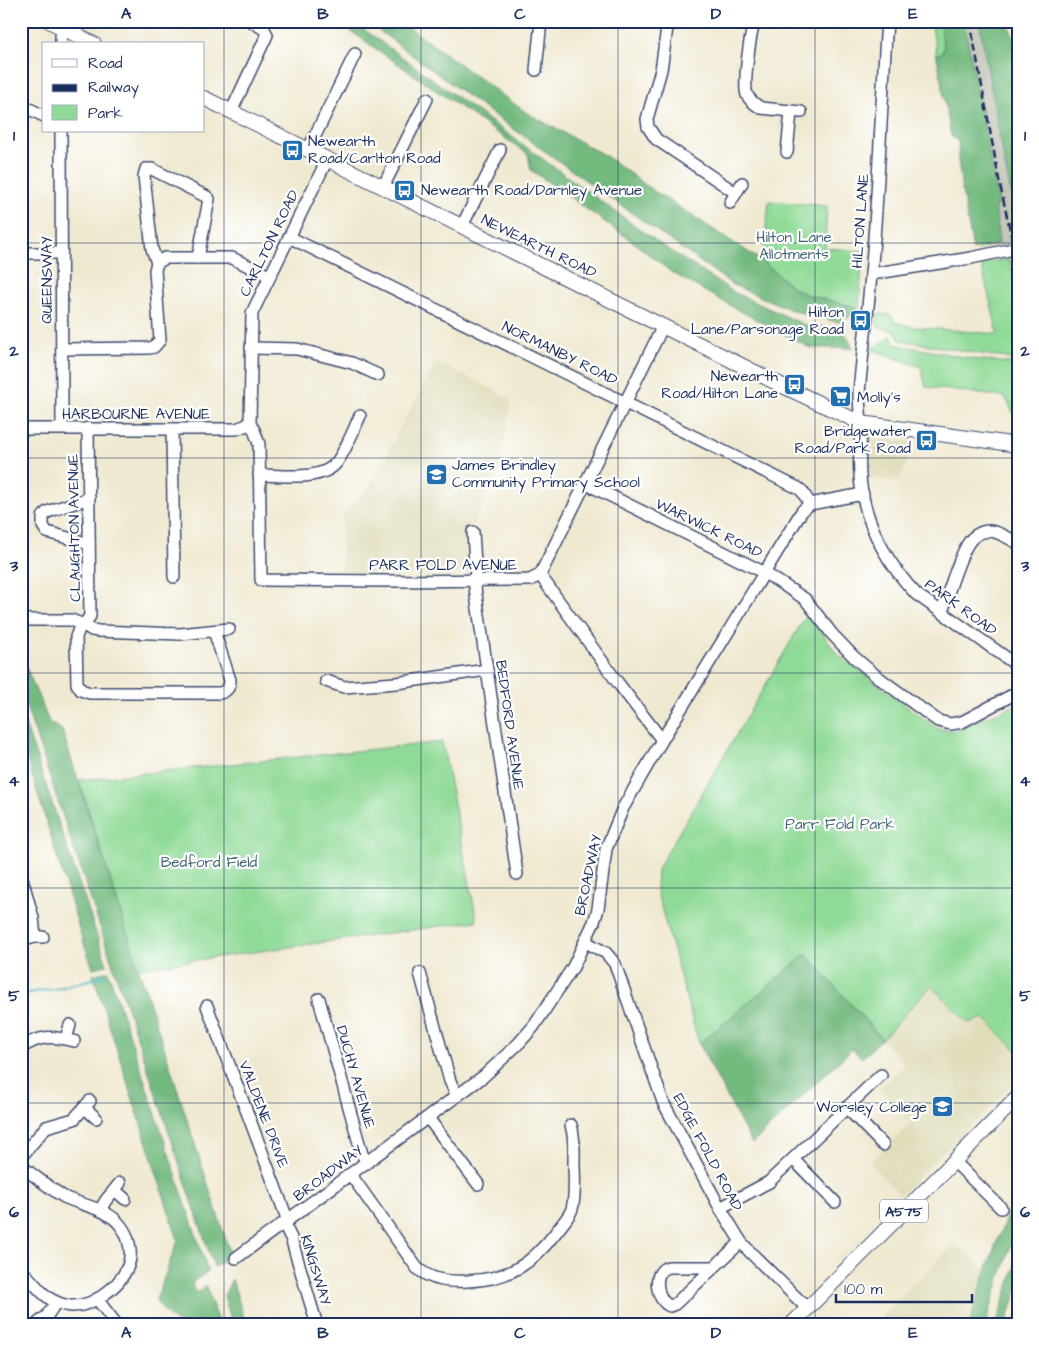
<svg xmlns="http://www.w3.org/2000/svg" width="1039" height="1346" font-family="'Architects Daughter',sans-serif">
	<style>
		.built { fill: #e0ddbb }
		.industrial { fill: #c4c6b9 }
		.green { fill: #8fda96; stroke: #55847a }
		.forest { fill: #73ba7f; stroke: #47746e }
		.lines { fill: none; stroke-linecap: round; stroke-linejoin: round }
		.stream { stroke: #45b2c3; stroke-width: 2.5 }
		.minor-casing { stroke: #3b4b6f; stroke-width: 14 }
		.major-casing { stroke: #3b4b6f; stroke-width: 16 }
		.minor { stroke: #fff; stroke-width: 11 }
		.major { stroke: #fff; stroke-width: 14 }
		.rail { stroke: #1b2f5e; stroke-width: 2.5; stroke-dasharray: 8 4; stroke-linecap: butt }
		.grid { fill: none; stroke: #1b2f5e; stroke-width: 1; stroke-opacity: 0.55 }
		.labels { text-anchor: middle; stroke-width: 4.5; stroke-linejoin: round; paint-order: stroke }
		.shield { fill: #fff; stroke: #5f6d8e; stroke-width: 1 }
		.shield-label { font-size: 14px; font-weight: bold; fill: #1b2f5e }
		.poi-label { font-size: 15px; fill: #1b2f5e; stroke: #fff; text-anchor: start }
		.street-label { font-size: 15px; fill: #1b2f5e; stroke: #fff }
		.park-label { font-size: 15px; fill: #3e626f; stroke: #fff }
		.neatline { fill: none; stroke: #1b2f5e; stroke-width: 2 }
		.grid-label { font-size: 16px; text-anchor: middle; font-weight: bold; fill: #1b2f5e }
	</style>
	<rect width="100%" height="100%" fill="#fff"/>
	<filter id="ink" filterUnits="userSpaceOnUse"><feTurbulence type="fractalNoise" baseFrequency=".02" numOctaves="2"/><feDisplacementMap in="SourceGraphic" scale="10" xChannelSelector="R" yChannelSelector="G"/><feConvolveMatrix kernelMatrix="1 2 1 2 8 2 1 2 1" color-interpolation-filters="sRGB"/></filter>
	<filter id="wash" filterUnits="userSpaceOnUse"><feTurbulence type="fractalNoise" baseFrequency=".0096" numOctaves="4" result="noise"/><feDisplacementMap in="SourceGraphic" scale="20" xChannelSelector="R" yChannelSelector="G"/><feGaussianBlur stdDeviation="1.12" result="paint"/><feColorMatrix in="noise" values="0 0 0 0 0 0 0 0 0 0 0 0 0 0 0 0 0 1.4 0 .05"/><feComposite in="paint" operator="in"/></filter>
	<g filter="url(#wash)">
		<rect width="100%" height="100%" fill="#f0e9d1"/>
		<g class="built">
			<path d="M436,361L511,399L502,461L473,525H468L471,567L467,572L341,575L343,516L369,487Z"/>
			<path d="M876,439L914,442L899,482L869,478L874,441Z"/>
			<path d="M931,986L968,1023L984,1018L1018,1052V1080L900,1195L870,1163L910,1124L879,1089L905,1064L882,1039Z"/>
			<path d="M955,1243L986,1270L969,1325H873Z"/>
		</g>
		<path class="industrial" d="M958,21H986L1018,173V313L999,246Z"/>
		<g class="green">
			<path d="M931,21H940L944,49L937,57Z"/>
			<path d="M769,201L827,206L825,248L863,251L859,308L807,295L792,287L762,261Z"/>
			<path d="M1005,259L1009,262L1018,289V360L900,340L895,331L877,326V314L891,315L895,322L914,327L998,334L981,264Z"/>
			<path d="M891,335L894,344L973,359L1018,364V421L1005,397L926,387L921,367L870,349V347H876Z"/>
			<path d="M808,612L837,654L936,728L953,731L1018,704V1052L984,1018L968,1023L931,986L882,1039L806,954L699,1044L656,889L657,870Z"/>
			<path d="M442,742L477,921L138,968L79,780Z"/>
		</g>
		<g class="forest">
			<path d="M336,21H352L663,246L735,293L805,325L843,330L853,348H810L740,311L671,272L632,241L531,170L528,154Z"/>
			<path d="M366,21H400L527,113L606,156L651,189L762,261L792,287L807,295L859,308L849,317L838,322L794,311L733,285L477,103Z"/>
			<path d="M940,21H964L999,203L995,206L999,244L973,250L961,185C961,175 958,167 958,157C958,151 959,147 958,141L951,136L937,57L944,49Z"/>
			<path d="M979,21H1008L1018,55V224L1006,170Z"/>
			<path d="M21,655L49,722L62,730L231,1256L214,1267L21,691Z"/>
			<path d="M21,712L107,965L93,968L82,938L21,739Z"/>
			<path d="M806,954L882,1039L862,1058L852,1049L752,1144L699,1044Z"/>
			<path d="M108,971L208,1271L192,1283L195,1293L206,1286L219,1325C186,1325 176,1331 156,1300L178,1240L93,975Z"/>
			<path d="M1018,1187V1223L985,1325H969L986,1270Z"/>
			<path d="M1018,1258V1287L1006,1325H996Z"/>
			<path d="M232,1279L246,1325H233L224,1296Z"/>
		</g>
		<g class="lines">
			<path class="stream" d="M21,994L55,989L104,976"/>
		</g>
	</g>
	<g filter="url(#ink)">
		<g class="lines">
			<defs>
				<g id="minor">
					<path d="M668,21L661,70L647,119L648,127L656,139L736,193"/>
					<path d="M755,21C750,33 743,84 747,95C750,101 756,105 761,108L801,112"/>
					<path d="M887,21C881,105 879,190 871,274C868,314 862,354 859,394C859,405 861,417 861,428C860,449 858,471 862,492C869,531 890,566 916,594L1018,666"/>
					<path d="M61,44V36L64,29"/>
					<path d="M536,70L541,21"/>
					<path d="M21,105L44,116"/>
					<path d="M231,112L267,35L264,29L251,21"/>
					<path d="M61,131L62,428"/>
					<path d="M308,150L355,54"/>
					<path d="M787,152L791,112"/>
					<path d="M327,160L252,313L250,424L254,430L259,444L261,580L387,581L530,580L540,575L618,683L662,740"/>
					<path d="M383,187L427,99"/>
					<path d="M730,203L742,183"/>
					<path d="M462,226L500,150"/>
					<path d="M289,237L798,488L802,491L810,504"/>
					<path d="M21,253H61"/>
					<path d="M157,263L165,258H232L269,276"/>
					<path d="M871,274L971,258L1018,248"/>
					<path d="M251,348L297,349L352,363L378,375"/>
					<path d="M62,349L149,348L154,347L160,340L155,270L157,263L152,249L144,176L146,169H152L207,197L209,199L198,258"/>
					<path d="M21,429H236L250,424"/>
					<path d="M172,429L174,577"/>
					<path d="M259,475C282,475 322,482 337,462C347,448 353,431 360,416"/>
					<path d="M585,483L765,573L805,599L832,634L854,657L875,675L938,721L951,724L962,722L1018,692"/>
					<path d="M89,498L47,512L43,517V526L47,532L89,544"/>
					<path d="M473,532L476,580"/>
					<path d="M540,575L663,326"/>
					<path d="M474,581L517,874"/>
					<path d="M942,612C948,594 959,556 969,542C973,536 981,531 989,531C999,531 1009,539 1018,543"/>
					<path d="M23,620H71L84,625L90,616L88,428"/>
					<path d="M214,631L230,680C230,687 227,691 220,693H90L81,690L77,684L76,637L79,629L84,625L92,630L98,631L180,634L229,629"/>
					<path d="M326,681L344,687L396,683L487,670"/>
					<path d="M21,875L33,918L35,937"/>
					<path d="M24,940L35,937H43"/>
					<path d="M586,942L606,953L615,964L663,1102L720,1208L741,1242L751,1253L807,1308"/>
					<path d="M420,973L450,1081L457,1096"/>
					<path d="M319,999L362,1154L367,1163"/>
					<path d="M207,1006L288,1221"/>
					<path d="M66,1039L70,1025"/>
					<path d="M21,1048C40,1035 52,1036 74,1041"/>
					<path d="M85,1108L96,1118"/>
					<path d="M847,1108L883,1145"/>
					<path d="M428,1118L478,1184"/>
					<path d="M21,1157L46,1127L74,1119L90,1101"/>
					<path d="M793,1159L835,1202"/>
					<path d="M954,1161L1001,1208"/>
					<path d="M21,1166C35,1176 49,1188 64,1197C83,1206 108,1208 121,1226C129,1236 133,1254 128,1266C119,1288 89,1311 65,1305C43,1300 36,1283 21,1270"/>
					<path d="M351,1175L417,1268C432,1281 449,1282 468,1281C510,1279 532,1264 557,1231C562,1224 569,1217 572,1209C576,1194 574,1178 574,1163C574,1150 575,1138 571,1125"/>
					<path d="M115,1190L125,1199"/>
					<path d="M720,1208L769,1182L775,1176L881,1075"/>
					<path d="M100,1210L106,1200L120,1183"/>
					<path d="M284,1224L291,1238L317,1325"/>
					<path d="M236,1258L484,1076L519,1043L534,1026L573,967L594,922L598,909L606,849L623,808L662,740L802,511L810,504L863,494"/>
					<path d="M713,1267H669C651,1270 656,1301 670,1306L675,1304L741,1242"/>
					<path d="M97,1299L117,1325"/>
					<path d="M36,1325L47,1316L56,1302"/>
				</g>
				<g id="major">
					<path d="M49,21L94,44"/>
					<path d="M204,98L785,387L861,423L1018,445"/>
					<path d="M791,1325L1018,1097"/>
				</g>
			</defs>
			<use href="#minor" class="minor-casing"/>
			<use href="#major" class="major-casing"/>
			<use href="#minor" class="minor"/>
			<use href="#major" class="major"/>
			<path class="rail" d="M970,21L1000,185L1018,266"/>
		</g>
	</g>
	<path class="grid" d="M224,21V1325M421,21V1325M618,21V1325M815,21V1325M21,243H1018M21,458H1018M21,673H1018M21,888H1018M21,1103H1018"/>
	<defs>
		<symbol id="bus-square" viewBox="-11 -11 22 22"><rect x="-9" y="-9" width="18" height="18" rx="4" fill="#1f6fb2" stroke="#fff"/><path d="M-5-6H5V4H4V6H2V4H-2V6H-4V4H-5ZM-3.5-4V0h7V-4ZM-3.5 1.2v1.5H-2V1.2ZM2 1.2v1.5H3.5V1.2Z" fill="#fff"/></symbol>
		<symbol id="supermarket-square" viewBox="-11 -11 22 22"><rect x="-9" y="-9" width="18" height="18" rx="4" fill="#1f6fb2" stroke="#fff"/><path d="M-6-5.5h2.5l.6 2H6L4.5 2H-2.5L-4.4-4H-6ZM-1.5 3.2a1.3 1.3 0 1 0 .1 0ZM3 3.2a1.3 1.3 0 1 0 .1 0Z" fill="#fff"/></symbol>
		<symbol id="school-square" viewBox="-11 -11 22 22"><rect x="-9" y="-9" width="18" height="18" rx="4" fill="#1f6fb2" stroke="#fff"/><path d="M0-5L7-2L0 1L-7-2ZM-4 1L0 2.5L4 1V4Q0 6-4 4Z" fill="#fff"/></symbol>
		<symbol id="university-square" viewBox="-11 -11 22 22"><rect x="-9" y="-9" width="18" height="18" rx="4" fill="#1f6fb2" stroke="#fff"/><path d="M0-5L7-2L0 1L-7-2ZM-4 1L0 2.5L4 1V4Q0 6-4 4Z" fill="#fff"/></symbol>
	</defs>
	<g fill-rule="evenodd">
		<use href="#bus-square" x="280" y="138" width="25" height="25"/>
		<use href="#bus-square" x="392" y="178" width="25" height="25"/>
		<use href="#bus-square" x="848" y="308" width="25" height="25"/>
		<use href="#bus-square" x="782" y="372" width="25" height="25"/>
		<use href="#supermarket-square" x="828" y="384" width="25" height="25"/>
		<use href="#bus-square" x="914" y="428" width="25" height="25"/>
		<use href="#school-square" x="424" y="462" width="25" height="25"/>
		<use href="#university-square" x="930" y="1094" width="25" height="25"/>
	</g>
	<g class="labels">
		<rect class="shield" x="880" y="1199.5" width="48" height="23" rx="4"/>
		<g class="shield-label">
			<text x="904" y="1216">A575</text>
		</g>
		<g class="poi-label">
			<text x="308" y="146">Newearth<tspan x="308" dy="17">Road/Carlton Road</tspan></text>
			<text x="421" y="195">Newearth Road/Darnley Avenue</text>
			<text x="844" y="317" text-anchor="end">Hilton<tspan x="844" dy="17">Lane/Parsonage Road</tspan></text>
			<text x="778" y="381" text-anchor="end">Newearth<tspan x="778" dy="17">Road/Hilton Lane</tspan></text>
			<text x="857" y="402">Molly's</text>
			<text x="911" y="436" text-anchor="end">Bridgewater<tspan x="911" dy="17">Road/Park Road</tspan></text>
			<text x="452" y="470">James Brindley<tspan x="452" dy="17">Community Primary School</tspan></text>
			<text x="927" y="1112" text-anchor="end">Worsley College</text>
		</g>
		<g class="street-label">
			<text transform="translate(860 221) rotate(-86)" y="5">HILTON LANE</text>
			<text transform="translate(269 243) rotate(-64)" y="5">CARLTON ROAD</text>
			<text transform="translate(539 246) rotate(26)" y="5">NEWEARTH ROAD</text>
			<text transform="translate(47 280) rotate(-90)" y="5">QUEENSWAY</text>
			<text transform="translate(560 353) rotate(26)" y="5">NORMANBY ROAD</text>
			<text x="136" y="419">HARBOURNE AVENUE</text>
			<text transform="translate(74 528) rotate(-91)" y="5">CLAUGHTON AVENUE</text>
			<text transform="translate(709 528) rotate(26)" y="5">WARWICK ROAD</text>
			<text x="443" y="570">PARR FOLD AVENUE</text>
			<text transform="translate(961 607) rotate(36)" y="5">PARK ROAD</text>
			<text transform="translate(510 725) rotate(82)" y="5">BEDFORD AVENUE</text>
			<text transform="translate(588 875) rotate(-78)" y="5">BROADWAY</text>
			<text transform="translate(356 1077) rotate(74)" y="5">DUCHY AVENUE</text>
			<text transform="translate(264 1114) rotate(69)" y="5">VALDENE DRIVE</text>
			<text transform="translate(708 1152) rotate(62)" y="5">EDGE FOLD ROAD</text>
			<text transform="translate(328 1173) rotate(-37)" y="5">BROADWAY</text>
			<text transform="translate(316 1270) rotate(73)" y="5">KINGSWAY</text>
		</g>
		<g class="park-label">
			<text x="794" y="242">Hilton Lane<tspan x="794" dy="17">Allotments</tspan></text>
			<text x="840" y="829">Parr Fold Park</text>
			<text x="209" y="867">Bedford Field</text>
		</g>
	</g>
	<rect width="1039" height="1346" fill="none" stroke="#fff" stroke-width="55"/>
	<rect x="42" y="42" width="162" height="90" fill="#ffffff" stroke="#a4acbf"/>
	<rect x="52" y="59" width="25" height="8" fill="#ffffff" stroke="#a4acbf"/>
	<text x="88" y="68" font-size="15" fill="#1b2f5e">Road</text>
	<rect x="52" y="84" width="25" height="8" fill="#1b2f5e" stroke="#a4acbf"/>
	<text x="88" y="92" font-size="15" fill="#1b2f5e">Railway</text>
	<rect x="52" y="105" width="25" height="15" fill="#8fda96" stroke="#a4acbf"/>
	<text x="88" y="118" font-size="15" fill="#1b2f5e">Park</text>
	<path d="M836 1294v8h136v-8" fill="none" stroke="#1b2f5e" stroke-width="2.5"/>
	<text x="844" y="1294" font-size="15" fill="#1b2f5e" stroke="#ffffff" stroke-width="4" paint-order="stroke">100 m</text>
	<rect x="28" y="28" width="984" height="1290" class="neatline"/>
	<g class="grid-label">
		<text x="126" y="19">A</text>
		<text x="323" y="19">B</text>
		<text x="520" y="19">C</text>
		<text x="716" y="19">D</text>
		<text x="913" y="19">E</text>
		<text x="14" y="141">1</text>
		<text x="1025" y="141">1</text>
		<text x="14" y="356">2</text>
		<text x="1025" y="356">2</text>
		<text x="14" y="571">3</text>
		<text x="1025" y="571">3</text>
		<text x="14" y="786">4</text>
		<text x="1025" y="786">4</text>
		<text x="14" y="1001">5</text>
		<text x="1025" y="1001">5</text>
		<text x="14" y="1217">6</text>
		<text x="1025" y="1217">6</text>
		<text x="126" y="1338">A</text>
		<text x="323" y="1338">B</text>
		<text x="520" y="1338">C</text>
		<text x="716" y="1338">D</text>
		<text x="913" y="1338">E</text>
	</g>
</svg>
